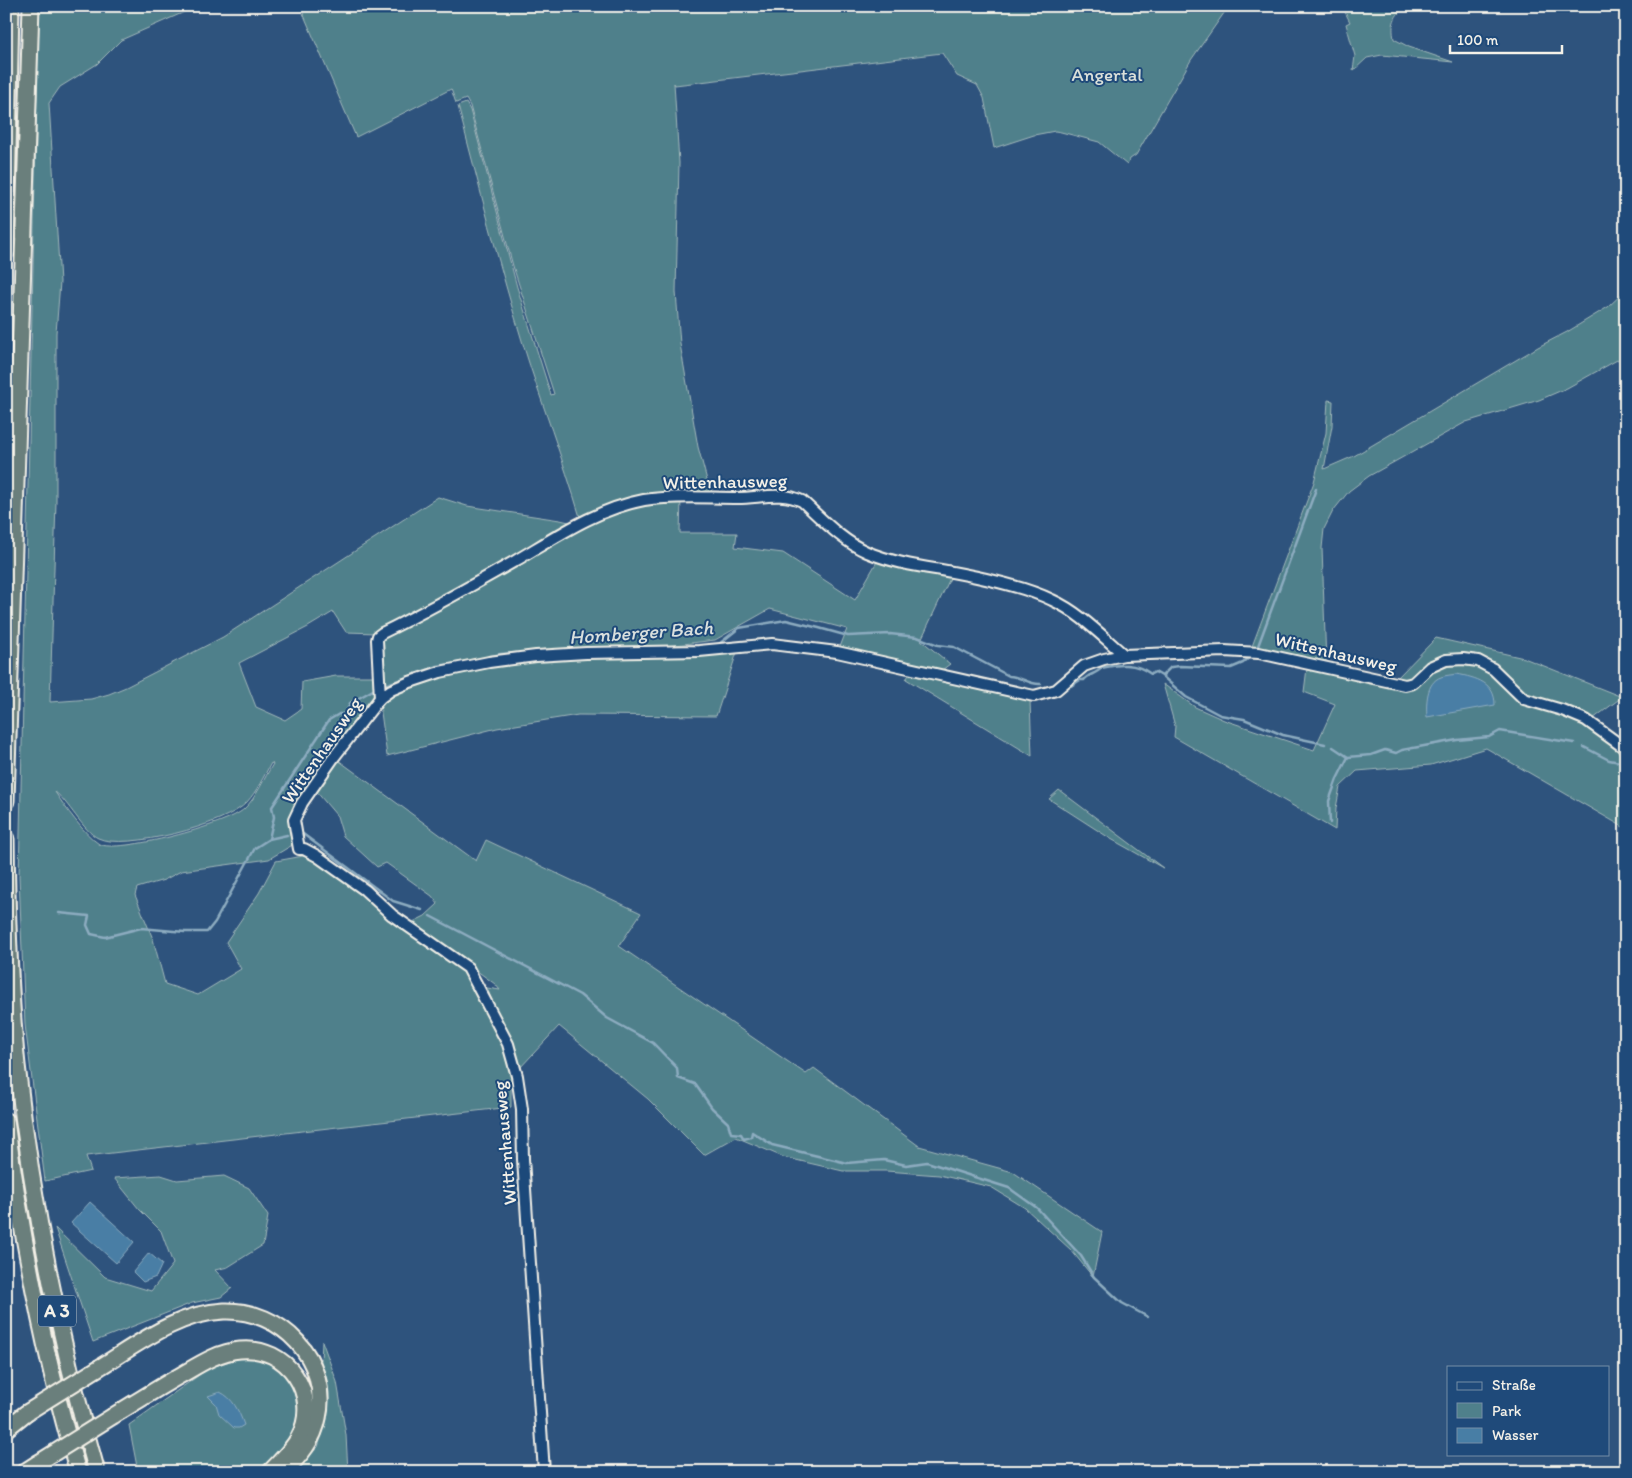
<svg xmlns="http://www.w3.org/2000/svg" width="1632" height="1478" font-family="Itim,sans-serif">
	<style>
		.green { fill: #4f808b; stroke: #a2b8ba; fill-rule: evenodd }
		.water { fill: #487ea5; stroke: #8dacc0 }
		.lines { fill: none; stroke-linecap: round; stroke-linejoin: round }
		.stream { stroke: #8dacc0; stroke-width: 2.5 }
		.minor-casing { stroke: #f4f1e8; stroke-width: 14 }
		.highway-casing { stroke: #f4f1e8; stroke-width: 19 }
		.minor { stroke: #1f4a7a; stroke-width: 10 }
		.highway { stroke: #6b7f7c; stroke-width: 15 }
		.highway-bridge-casing { stroke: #f4f1e8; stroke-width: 19; stroke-linecap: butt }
		.highway-bridge { stroke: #6b7f7c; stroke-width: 15 }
		.labels { text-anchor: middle; stroke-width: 4; stroke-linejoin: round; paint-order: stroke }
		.shield { fill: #1f4a7a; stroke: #b4bfc7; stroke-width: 1 }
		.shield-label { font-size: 18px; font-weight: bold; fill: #f4f1e8 }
		.park-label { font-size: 19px; fill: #dbe0da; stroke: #1f4a7a }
		.street-label { font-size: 19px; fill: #f4f1e8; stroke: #1f4a7a }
		.water-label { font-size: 20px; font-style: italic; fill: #dae0de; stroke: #1f4a7a }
	</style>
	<rect width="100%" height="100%" fill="#2e537d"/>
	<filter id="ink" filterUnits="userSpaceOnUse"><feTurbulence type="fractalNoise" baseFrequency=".02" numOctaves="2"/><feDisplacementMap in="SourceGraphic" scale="10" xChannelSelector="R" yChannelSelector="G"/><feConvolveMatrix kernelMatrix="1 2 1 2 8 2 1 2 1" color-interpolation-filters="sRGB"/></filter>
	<g filter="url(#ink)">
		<g class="green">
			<path d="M39,6H198L121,40L97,64L60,87L49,103L60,282L56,333V501L50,702L91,699L109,694L126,687L223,637L438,497L467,506L560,520L574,523L377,633L346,632L333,612L308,627L239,663L256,707L285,720L301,709L302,682L336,676H375L373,698L297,801L290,821L294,844L269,859L181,871L164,880L137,888L135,895L153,939L165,984L198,995L241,969L226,942L259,893L276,861L309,855L477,978L508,1059L511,1075V1107L86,1156L91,1171L45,1181L25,1025L19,876ZM271,763L273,764C264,778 257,797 244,809C228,825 117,854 99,844C84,834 65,807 55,792C68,801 83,831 98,838C124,851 227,825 247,802C257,791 264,776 271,763Z"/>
			<path d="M300,6H1229L1191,60L1136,155L1130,159L1127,165L1099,142L1061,132L1055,131L1034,135L994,148L984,98L977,85L957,76L942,53L675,85L674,83L679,163L676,292L680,344L698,447L708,484L714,496L668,497L582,519L580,517C563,459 541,402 523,344C499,266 479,185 458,106L466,103L470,110L517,287L551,395L554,394L513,266L470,106L466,99L456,103L451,89L356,137Z"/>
			<path d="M1342,6H1406C1394,16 1391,23 1394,39L1409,47L1453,62L1382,55L1367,58L1353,71L1355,56L1346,24L1350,22Z"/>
			<path d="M1626,290V355L1567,388L1539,400L1466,422L1369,476L1349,491L1333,511L1324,529L1322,548L1326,665L1251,649L1314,482L1326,433L1328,400L1333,401L1332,426L1324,469L1354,456L1538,347L1567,332L1608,307Z"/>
			<path d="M681,499L680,533H737L735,547L783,553L855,600L879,558L952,574L921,640L950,664L942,670L911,665L840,647L847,629L770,609L715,640L636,650L537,654L384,689L382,637L566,533L626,507Z"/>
			<path d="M1436,638L1524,658L1622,697L1593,719L1591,726L1626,752L1625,828L1486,748L1431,765L1357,771L1340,787L1336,808L1335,830L1174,737L1175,726L1163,684L1195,707L1224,720L1314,750L1335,704L1304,692L1307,668L1396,679Z"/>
			<path d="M737,652L716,716L578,715L497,728L387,756L380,705L393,692L441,675L538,658Z"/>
			<path d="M909,675L971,686L1030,701L1032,756L906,679Z"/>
			<path d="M338,760L476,861L486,840L641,913L619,946L806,1074L814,1068L919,1146L1013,1172L1102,1232L1093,1277L1071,1250L1025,1208L991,1187L939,1175L886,1171H843L783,1157L736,1137L704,1155L648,1099L559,1026L519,1069L487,988L500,990L495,984L411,923L425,916L438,904L432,896L386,863L377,867L343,836L337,816L315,790Z"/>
			<path d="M1059,790L1163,868L1111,839L1049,799Z"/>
			<path d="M161,1175L177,1180L224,1176L249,1188L268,1216L263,1245L228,1267L215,1270L232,1288L221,1297L192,1303L93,1342L55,1228L105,1277L151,1291L173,1264L161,1231L139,1209L114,1178Z"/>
			<path d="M322,1341L337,1382L346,1435L348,1472H294L318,1447L327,1419V1383L321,1361Z"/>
			<path d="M242,1357L266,1358L285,1370L294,1382L301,1415L293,1436L261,1472H138L129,1425L209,1368Z"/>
		</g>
		<g class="water">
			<path d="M1457,674C1476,678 1495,682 1495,705L1427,717C1426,704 1426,682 1441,677C1446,675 1452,675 1457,674Z"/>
			<path d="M90,1202L134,1242L116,1263L71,1223Z"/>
			<path d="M149,1253L162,1264L156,1277L143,1282L133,1272Z"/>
			<path d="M220,1392C233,1398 239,1411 244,1425L239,1428H234L219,1414L216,1404L208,1396Z"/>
		</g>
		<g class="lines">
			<g class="stream">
				<path d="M689,646L719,644L739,628L786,620L819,628L848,636L890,634L917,637L938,645L954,647L1009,676C1020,676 1029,685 1041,684"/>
				<path d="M1258,646L1316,489"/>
				<path d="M487,657L501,654L541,651"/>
				<path d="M1162,676L1171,667L1180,666L1231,668L1243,663L1251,656"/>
				<path d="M382,686L438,666L462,662"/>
				<path d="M1071,686L1080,680H1084C1088,674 1097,674 1101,668C1119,664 1135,662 1151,674L1155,672L1162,676L1186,697L1220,715L1244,719L1283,735L1325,744"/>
				<path d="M1333,747L1348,757L1371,755L1385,750L1396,753L1402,750L1457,740L1489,737L1500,731L1574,743"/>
				<path d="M1584,747L1609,760L1620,762L1626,768"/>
				<path d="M1330,823L1329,801L1337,779L1348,757"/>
				<path d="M300,833L303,834L393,901L422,910"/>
				<path d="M269,839L287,835"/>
				<path d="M59,913L89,916L87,925L91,934L105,937L141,928L185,932H207L215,922L255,848L269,839L274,817L272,807L329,720L339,714H346L350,703L373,690"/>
				<path d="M430,916L580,995L607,1018L653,1043L677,1068L678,1078L695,1084L712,1108L728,1123L731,1133L741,1134L744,1139L751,1137L752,1132L772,1145L847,1163L884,1160L906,1165L927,1162L1009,1188L1037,1208L1081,1256L1094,1277L1122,1303L1148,1317"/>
			</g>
			<defs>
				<g id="minor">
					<path d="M380,698L377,640L378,636L382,633C427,611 471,586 515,561C556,537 596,509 644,500C675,495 707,498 738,498C760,498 782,491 802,501C822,519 842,541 867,552C891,562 917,566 941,570C975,576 1021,585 1052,600C1079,612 1102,636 1124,655"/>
					<path d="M544,1472L523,1159L522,1109L517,1076L508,1044L468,968L392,915L365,890L317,856L304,849H299L294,820L302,803L334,757L380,698L391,690L410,682L440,672L489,662L536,656L586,653L699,651L772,644L837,652L1034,696L1056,690L1084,666L1104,659L1124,655L1224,651L1259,653L1405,685L1413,683L1430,667L1446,660L1463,659L1478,661L1493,669L1524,699L1562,710L1586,720L1626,749"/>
				</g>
				<g id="highway">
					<path d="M6,252L11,6"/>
					<path d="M6,801L31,6"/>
					<path d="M6,839C7,914 9,990 17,1065C32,1203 59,1339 97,1472"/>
					<path d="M6,1121C22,1239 44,1357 78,1472"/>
					<path d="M100,1367C139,1343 178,1313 224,1311C281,1309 331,1360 318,1418C314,1440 300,1456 284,1472"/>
					<path d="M113,1416C136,1402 158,1388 181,1375C200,1364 218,1352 240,1350C287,1345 321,1395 299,1437C292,1451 280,1461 270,1472"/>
					<path d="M6,1429L26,1413"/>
					<path d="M24,1472L38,1463"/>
				</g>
			</defs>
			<use href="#minor" class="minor-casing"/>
			<use href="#highway" class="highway-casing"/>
			<use href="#minor" class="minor"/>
			<use href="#highway" class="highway"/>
			<defs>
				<g id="highway-bridge">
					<path d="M26,1413L100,1367"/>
					<path d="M38,1463L113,1416"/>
				</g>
			</defs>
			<use href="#highway-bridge" class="highway-bridge-casing"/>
			<use href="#highway-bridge" class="highway-bridge"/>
		</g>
	</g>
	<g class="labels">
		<rect class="shield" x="38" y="1295.5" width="38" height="31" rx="4"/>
		<g class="shield-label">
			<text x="57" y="1317">A 3</text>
		</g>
		<g class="park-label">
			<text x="1107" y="81">Angertal</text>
		</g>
		<g class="street-label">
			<text transform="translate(725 481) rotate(-1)" y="7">Wittenhausweg</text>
			<text transform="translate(1336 652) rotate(13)" y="7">Wittenhausweg</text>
			<text transform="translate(321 750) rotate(-55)" y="7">Wittenhausweg</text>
			<text transform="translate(504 1143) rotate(-95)" y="7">Wittenhausweg</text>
		</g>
		<g class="water-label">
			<text transform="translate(641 632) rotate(-4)" y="7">Homberger Bach</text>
		</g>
	</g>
	<rect width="1632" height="1478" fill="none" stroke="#1f4a7a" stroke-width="25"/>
	<rect x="12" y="12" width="1607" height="1453" fill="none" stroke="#f4f1e8" stroke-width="2" filter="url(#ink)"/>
	<rect x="1447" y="1366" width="162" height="90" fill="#1f4a7a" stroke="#748da6"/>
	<rect x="1457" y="1382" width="25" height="8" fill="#1f4a7a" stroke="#748da6"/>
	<text x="1492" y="1390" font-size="15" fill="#f4f1e8">Straße</text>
	<rect x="1457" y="1403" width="25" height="15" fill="#4f808b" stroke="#748da6"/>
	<text x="1492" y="1416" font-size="15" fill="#f4f1e8">Park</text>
	<rect x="1457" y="1428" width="25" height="15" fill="#487ea5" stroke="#748da6"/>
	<text x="1492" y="1440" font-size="15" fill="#f4f1e8">Wasser</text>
	<path d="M1450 45v8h112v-8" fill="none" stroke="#f4f1e8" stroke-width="2.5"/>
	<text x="1457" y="45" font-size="15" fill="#f4f1e8" stroke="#1f4a7a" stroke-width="4" paint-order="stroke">100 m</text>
</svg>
